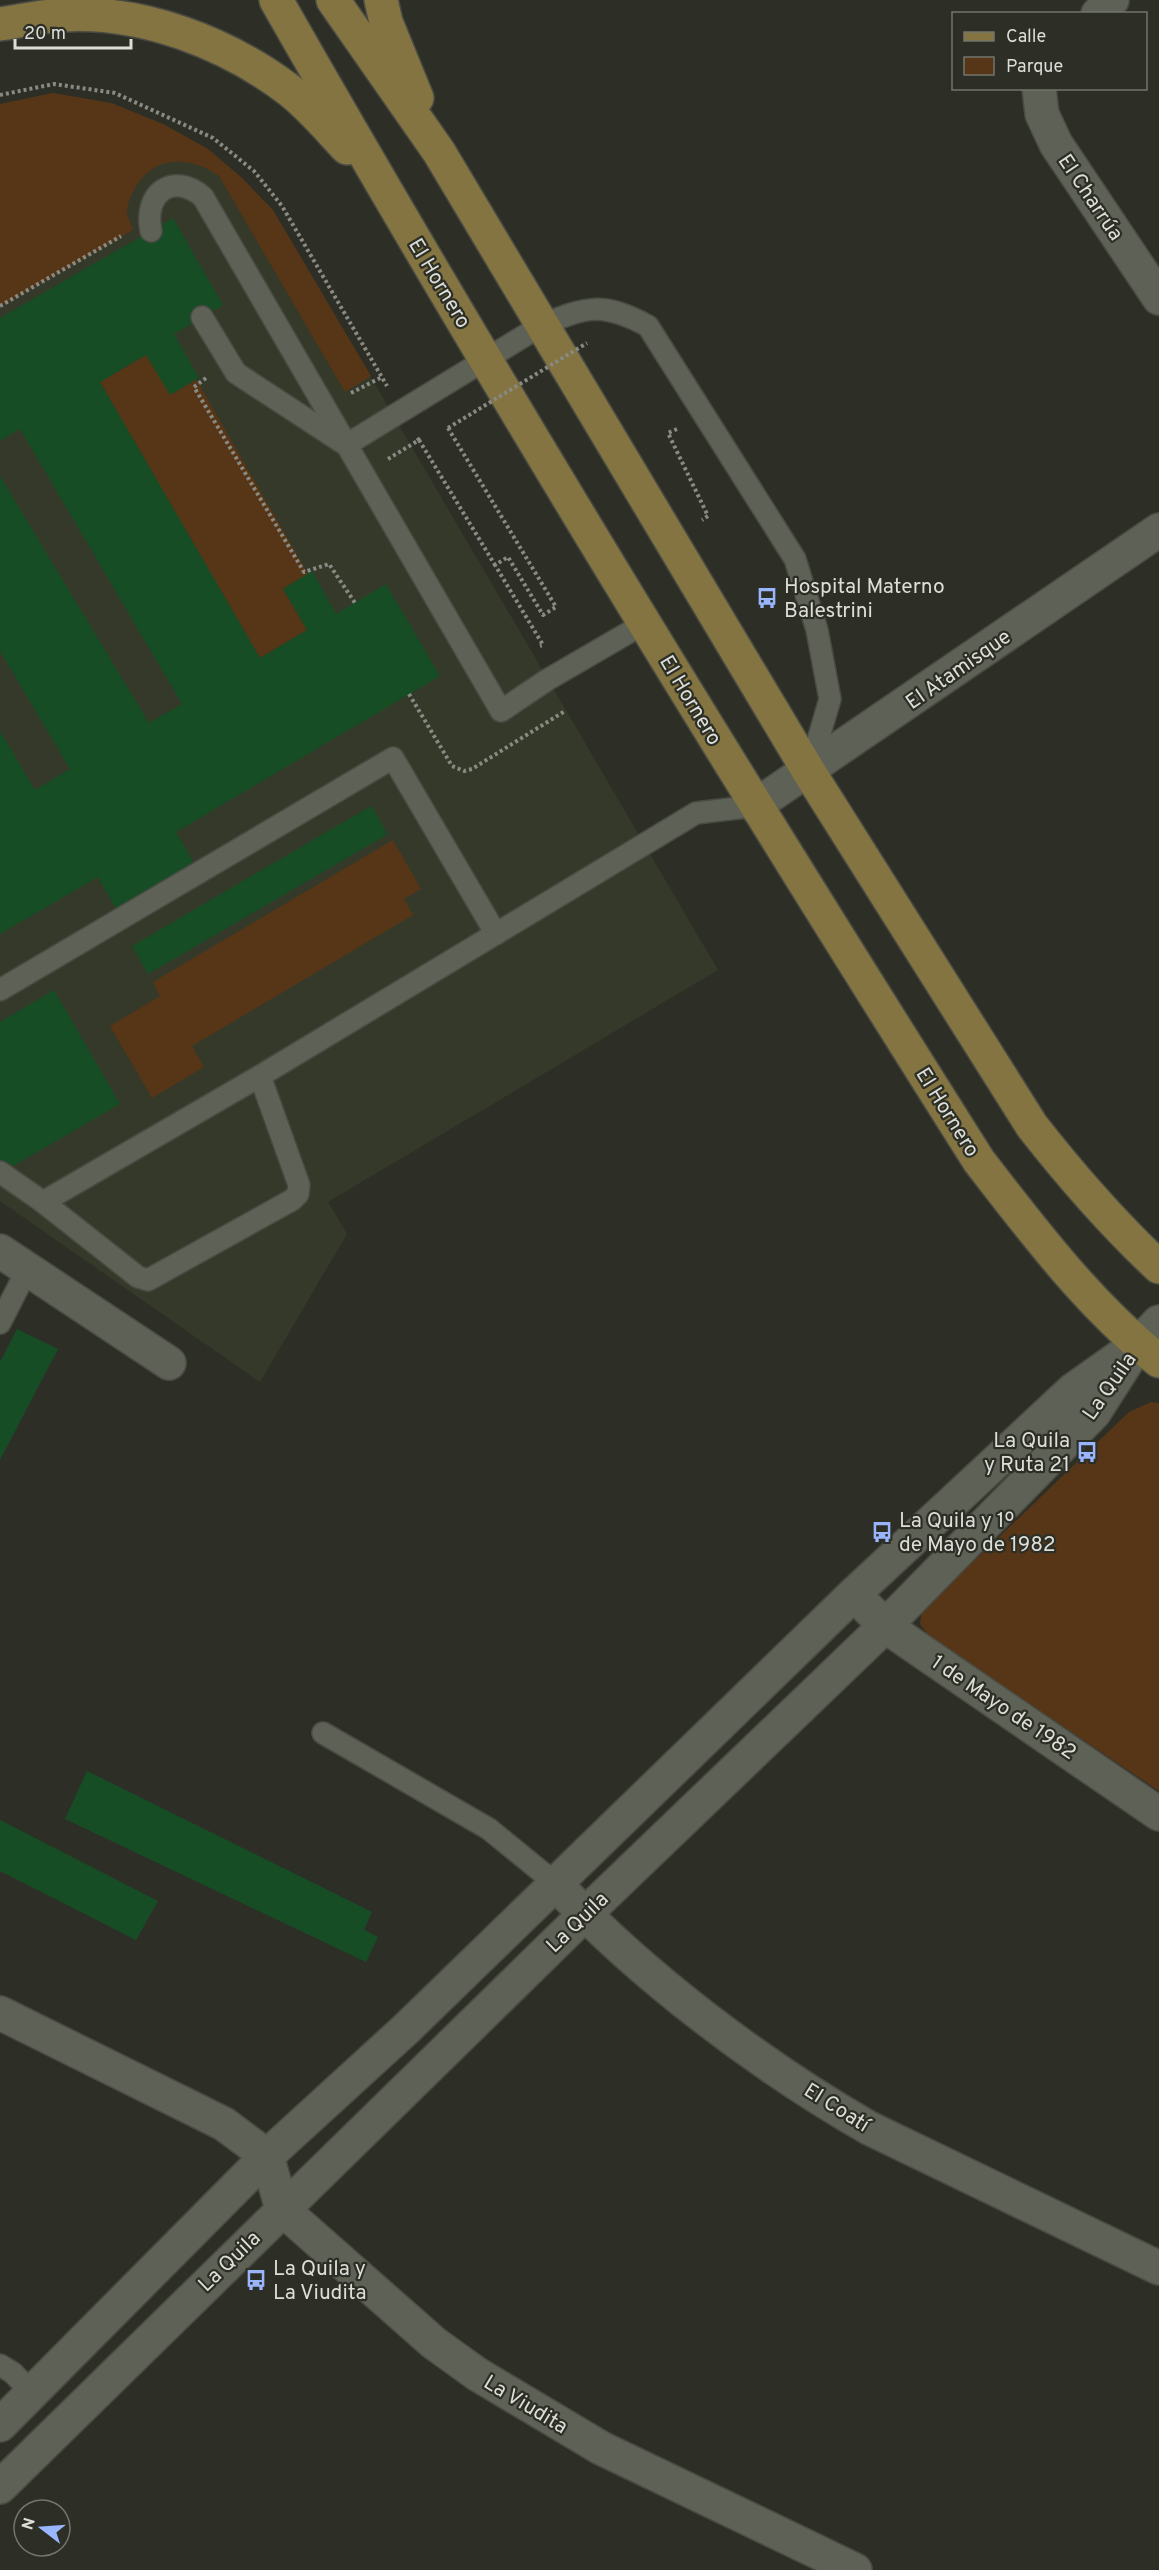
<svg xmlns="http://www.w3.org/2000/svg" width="1159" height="2570" font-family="Overpass,sans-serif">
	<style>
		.built { fill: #353929 }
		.green { fill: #573617 }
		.building { fill: #164d25 }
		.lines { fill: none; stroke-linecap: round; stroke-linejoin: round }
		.service-casing { stroke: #494b43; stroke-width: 24 }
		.minor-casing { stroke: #494b43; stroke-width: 36 }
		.secondary-casing { stroke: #494b43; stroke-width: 36 }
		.primary-casing { stroke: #494b43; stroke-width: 36 }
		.path { stroke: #888a83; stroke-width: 4; stroke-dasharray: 3 3; stroke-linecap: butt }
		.service { stroke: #5e6156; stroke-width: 21 }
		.minor { stroke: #5e6156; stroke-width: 33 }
		.secondary { stroke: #5e6156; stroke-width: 33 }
		.primary { stroke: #837442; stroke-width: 33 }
		.path-bridge { stroke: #888a83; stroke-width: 4; stroke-dasharray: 3 3; stroke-linecap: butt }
		.labels { text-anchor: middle; stroke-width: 4.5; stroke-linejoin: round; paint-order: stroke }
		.street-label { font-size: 21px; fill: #dcded8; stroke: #2d2f26 }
		.poi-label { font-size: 21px; fill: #dcded8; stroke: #2d2f26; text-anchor: start }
	</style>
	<rect width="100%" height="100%" fill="#2d2f26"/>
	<path class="built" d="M53,93L111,103L163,124L208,149L242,178L273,210L718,970L328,1202L347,1234L260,1382L0,1201V104Z"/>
	<g class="green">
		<path d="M53,93L111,103L163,124L208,149L242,178L273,210L371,376L345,392L219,176C193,157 156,154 137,185C133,191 127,203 127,211C127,217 131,224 133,230L0,306V104Z"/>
		<path d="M146,355L170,394L196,379L308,574L283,589L307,630L260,658L100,382Z"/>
		<path d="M393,840L421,889L404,899L413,915L192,1046L204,1067L152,1098L110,1026L160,996L153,982Z"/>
		<path d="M1151,1402L1159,1403V1791L929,1636L920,1624L922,1611L1129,1412Z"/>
	</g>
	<g class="building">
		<path d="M173,218L223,305L174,334L199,378L170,395L146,355L100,382L260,658L307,630L283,589L312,571L336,614L386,584L440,676L176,832L195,865L117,911L98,877L0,934V731L35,790L70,769L0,651V476L149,723L182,704L20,429L0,441V318Z"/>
		<path d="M371,806L388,834L148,974L132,946Z"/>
		<path d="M54,990L120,1104L6,1170L0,1159V1022Z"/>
		<path d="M17,1329L58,1349L0,1460V1362Z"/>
		<path d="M87,1771L372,1912L364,1930L378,1937L366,1962L65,1819Z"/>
		<path d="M0,1820L158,1901L136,1940L0,1871Z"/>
	</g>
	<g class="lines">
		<defs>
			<g id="service">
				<path d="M151,231C143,193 173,171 203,197L501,711L547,680L645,623"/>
				<path d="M202,317L236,373L343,443"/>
				<path d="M346,445L542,325C588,306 603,302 648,326L795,559L817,630L830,699L809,771"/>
				<path d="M0,990L393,758L496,934"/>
				<path d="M0,1172L43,1202L260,1076L696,813L755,806"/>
				<path d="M43,1202L138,1277L148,1280L292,1200L298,1194L299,1185L260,1076"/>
				<path d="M0,1323L27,1270"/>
				<path d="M323,1733L489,1829L555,1883"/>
				<path d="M0,2365L13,2373L32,2393"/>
			</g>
			<g id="minor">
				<path d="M1098,14L1112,0"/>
				<path d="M1039,88L1042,114L1056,144L1159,298"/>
				<path d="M755,806L1159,530"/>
				<path d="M0,1251L169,1363"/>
				<path d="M854,1594L885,1626L1159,1814"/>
				<path d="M555,1883C640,1975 761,2066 869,2128L1159,2268"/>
				<path d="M0,2013L224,2124L267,2156L282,2209L434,2343L477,2374L601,2448L855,2570"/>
			</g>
			<g id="secondary">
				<path d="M0,2425L267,2156L406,2029L854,1594L1073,1390L1138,1344L1159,1322"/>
				<path d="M0,2487L584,1915L885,1626L1094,1413L1138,1344"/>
			</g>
			<g id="primary">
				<path d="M276,0C500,393 737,778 979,1161C1033,1231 1089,1305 1159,1361"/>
				<path d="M333,0L439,152L809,772L1032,1126C1072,1177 1113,1224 1159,1267"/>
				<path d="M381,0L386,22L417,98"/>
				<path d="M0,24C21,21 42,16 63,15C142,10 227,43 289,90C310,106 329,129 347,148"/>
			</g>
		</defs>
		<use href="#service" class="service-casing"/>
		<use href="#minor" class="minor-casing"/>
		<use href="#secondary" class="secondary-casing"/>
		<use href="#primary" class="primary-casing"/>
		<g class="path">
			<path d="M0,95L54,84L115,93L213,138L254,171L282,206L387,386"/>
			<path d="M0,306L121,236"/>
			<path d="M206,378L194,387L304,572L329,564L355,603"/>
			<path d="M351,393L382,377"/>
			<path d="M448,428L556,607L543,615L508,557L495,565L543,645L540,646"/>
			<path d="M677,429L668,433L708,516L702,520"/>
			<path d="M419,440L495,565"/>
			<path d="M388,459L419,440L416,436"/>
			<path d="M409,694L452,766L464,771L472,769L565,711"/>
		</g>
		<use href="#service" class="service"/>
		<use href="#minor" class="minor"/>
		<use href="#secondary" class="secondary"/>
		<use href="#primary" class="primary"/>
		<path class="path-bridge" d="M448,428L587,343"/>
	</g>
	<defs>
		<symbol id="bus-bare" viewBox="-9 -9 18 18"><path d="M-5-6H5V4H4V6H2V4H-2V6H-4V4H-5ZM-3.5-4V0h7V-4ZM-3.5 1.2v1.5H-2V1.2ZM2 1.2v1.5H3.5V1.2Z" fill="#99b5fd" stroke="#2d2f26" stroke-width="2.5" paint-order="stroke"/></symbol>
	</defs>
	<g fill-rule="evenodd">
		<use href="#bus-bare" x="752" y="583" width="30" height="30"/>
		<use href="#bus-bare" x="1072" y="1437" width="30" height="30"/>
		<use href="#bus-bare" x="867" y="1517" width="30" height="30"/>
		<use href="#bus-bare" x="241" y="2265" width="30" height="30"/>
	</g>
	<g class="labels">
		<g class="street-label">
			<text transform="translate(1091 197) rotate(56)" y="7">El Charrúa</text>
			<text transform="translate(440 283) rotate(59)" y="7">El Hornero</text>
			<text transform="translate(958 669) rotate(-35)" y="7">El Atamisque</text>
			<text transform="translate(691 700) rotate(59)" y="7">El Hornero</text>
			<text transform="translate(948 1112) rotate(58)" y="7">El Hornero</text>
			<text transform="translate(1109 1386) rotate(-55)" y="7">La Quila</text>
			<text transform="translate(1004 1707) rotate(34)" y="7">1 de Mayo de 1982</text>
			<text transform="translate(577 1922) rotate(-44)" y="7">La Quila</text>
			<text transform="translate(837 2107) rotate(32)" y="7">El Coatí</text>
			<text transform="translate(229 2261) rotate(-44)" y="7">La Quila</text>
			<text transform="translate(526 2404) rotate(31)" y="7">La Viudita</text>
		</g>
		<g class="poi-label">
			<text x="784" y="593">Hospital Materno<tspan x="784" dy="24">Balestrini</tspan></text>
			<text x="1070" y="1447" text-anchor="end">La Quila<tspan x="1070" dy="24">y Ruta 21</tspan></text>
			<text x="899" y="1527">La Quila y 1º<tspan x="899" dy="24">de Mayo de 1982</tspan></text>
			<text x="273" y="2275">La Quila y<tspan x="273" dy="24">La Viudita</tspan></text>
		</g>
	</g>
	<rect x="952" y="12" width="195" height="78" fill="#2d2f26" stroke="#73756d" stroke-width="1.5"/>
	<rect x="964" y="32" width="30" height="9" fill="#837442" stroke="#73756d" stroke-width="1.5"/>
	<text x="1006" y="42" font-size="18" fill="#dcded8">Calle</text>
	<rect x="964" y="57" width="30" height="18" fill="#573617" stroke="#73756d" stroke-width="1.5"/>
	<text x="1006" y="72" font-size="18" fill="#dcded8">Parque</text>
	<g transform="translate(42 2528) rotate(287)"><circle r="28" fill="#2d2f26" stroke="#73756d" stroke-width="1.5"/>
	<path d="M0-4.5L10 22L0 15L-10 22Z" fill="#99b5fd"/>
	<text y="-9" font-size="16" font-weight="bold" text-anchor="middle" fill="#dcded8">N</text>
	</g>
	<path d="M15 39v9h116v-9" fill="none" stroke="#dcded8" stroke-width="3"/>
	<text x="24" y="39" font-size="18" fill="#dcded8" stroke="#2d2f26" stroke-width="4.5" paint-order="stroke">20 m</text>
</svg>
